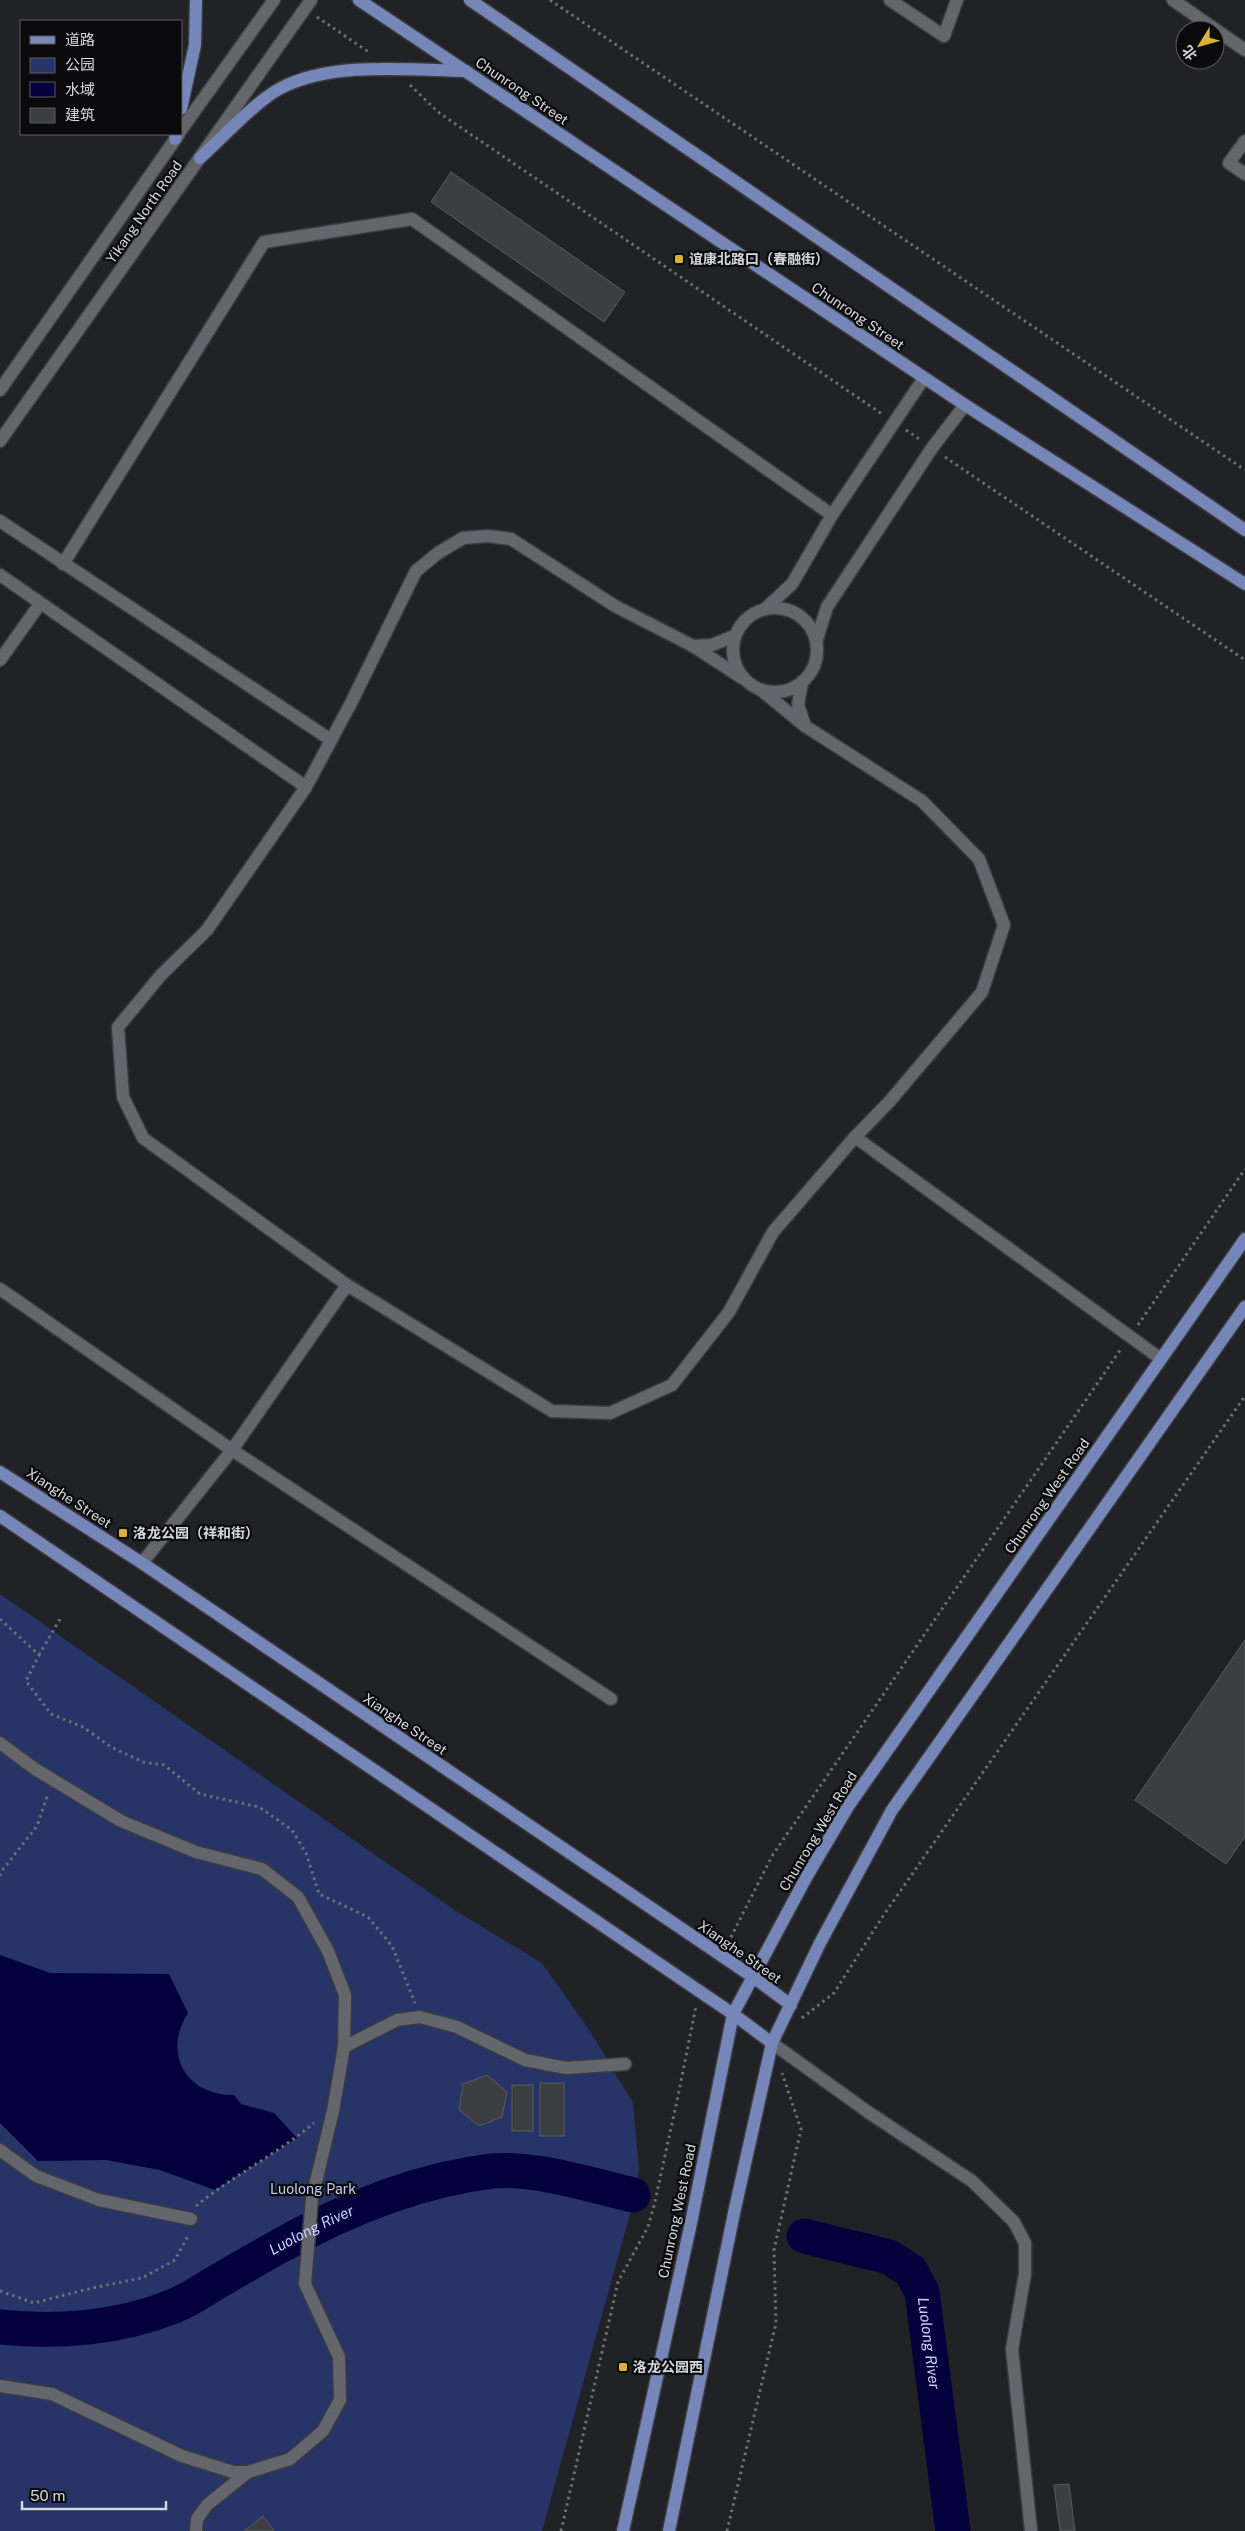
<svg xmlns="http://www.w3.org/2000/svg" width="1245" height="2531" font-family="'Public Sans','Noto Sans SC',sans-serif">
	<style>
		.green { fill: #263467 }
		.water { fill: #05013c }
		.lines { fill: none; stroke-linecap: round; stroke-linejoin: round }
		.river { stroke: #05013c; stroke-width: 35 }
		.building { fill: #3c3e42; stroke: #5a5c61 }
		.minor-casing { stroke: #3b3c40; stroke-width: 15 }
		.major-casing { stroke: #3b3c40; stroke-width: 15 }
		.path { stroke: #6e7073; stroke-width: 3; stroke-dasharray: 2.5 4; stroke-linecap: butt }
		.minor { stroke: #64666b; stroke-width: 12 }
		.major { stroke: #7786b9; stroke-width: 12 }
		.poi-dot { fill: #dbb233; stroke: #0b0b0d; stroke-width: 2 }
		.labels { text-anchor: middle; stroke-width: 4.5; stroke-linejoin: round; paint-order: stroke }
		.street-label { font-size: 14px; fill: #d6d7da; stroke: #0b0b0d }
		.poi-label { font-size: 14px; font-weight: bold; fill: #d6d7da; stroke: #0b0b0d; text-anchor: start }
		.park-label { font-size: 14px; fill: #becbf1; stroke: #0b0b0d }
		.water-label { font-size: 15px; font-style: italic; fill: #c6d3f9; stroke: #0b0b0d }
	</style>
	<rect width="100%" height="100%" fill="#202226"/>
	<path class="green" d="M0,1594L456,1911L542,1963L590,2031L633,2103L639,2170L630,2214L542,2531H0Z"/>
	<path class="water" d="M0,1955L50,1973L169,1974L188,2013C162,2053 186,2096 234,2095L241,2104L274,2113L297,2138L215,2190L160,2170L106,2160L38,2161L0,2123Z"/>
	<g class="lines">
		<g class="river">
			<path id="s1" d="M804,2236L889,2257L911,2271L922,2292L953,2531"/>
			<path id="s2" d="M0,2327C58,2333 120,2328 174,2306C186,2301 197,2294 207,2288C230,2274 253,2261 276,2248C342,2211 416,2180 492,2171C534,2167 591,2185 633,2195"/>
		</g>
	</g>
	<g class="building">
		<path d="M451,172L625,292L604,322L431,202Z"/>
		<path d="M1245,1640V1837L1226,1864L1135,1800Z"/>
		<path d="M487,2075L507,2092L502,2117L479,2126L459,2110L463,2084Z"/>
		<rect x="540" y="2083" width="24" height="53"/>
		<rect x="512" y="2085" width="21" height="46"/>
		<path d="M1069,2484L1075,2531H1060L1054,2485Z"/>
		<path d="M263,2516L274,2531H244Z"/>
	</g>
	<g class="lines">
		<defs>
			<g id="minor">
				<path d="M890,0L944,36L957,0"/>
				<path d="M1173,0L1245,50"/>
				<path d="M181,130L274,0"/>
				<path d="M1245,141L1229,163L1245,174"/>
				<path d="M0,390L179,134"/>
				<path d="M0,441L311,0"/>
				<path d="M0,521L331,740"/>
				<path d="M63,564L264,242L412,219L832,515"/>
				<path d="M0,575L306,787"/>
				<circle cx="775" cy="650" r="42"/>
				<path d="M766,608L792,584L832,515L924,378"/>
				<path d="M816,642L827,607L932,448L965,405"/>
				<path d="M693,646L712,645L734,636"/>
				<path d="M0,660L40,604"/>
				<path d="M742,678L693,646L615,606L511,539L488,536L463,538L438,553L416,571L351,703L306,787L207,930L161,975L118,1027L123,1097L143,1138L347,1285L552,1411L610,1413L672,1385L729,1312L773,1232L855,1137L890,1101L982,992L1004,925L979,859L922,801L805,726L761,690"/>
				<path d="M802,682L798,705L805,726"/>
				<path d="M855,1137L1161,1359"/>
				<path d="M0,1289L232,1450L611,1699"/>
				<path d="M142,1563L232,1450L347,1285"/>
				<path d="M0,1743L35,1769L121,1821L196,1852L262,1869L298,1897L328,1951L345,1995L344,2047L333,2111L312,2198L305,2284L339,2357L340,2400L323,2431L290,2459L248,2472H233L182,2456L52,2394L0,2386"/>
				<path d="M772,2043L868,2112L972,2181L1014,2222L1025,2243V2274L1012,2349L1031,2531"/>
				<path d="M344,2047L397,2020L420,2017L457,2027L525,2060L566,2068L625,2064"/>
				<path d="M0,2150L36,2176L99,2200L191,2219"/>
				<path d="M196,2531L197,2519L207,2505L248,2472"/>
			</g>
			<g id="major">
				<path d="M359,0L965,405L1245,584"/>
				<path d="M470,0L1245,530"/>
				<path d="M181,109L195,45L196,0"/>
				<path d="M175,139L176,134"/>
				<path d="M200,158C221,139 257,100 281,88C333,61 409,70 466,71"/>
				<path d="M0,1472L142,1563L753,1977L791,2005"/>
				<path d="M0,1516L733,2014L772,2043"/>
				<path d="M623,2531L691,2223L733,2014L807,1876L849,1805L1245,1239"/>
				<path d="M669,2531L734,2213L772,2043L820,1943L892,1810L1245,1307"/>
			</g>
		</defs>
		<use href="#minor" class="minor-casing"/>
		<use href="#major" class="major-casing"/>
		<g class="path">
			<path d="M550,0L1245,470"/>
			<path d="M317,17L370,53"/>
			<path d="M410,85L438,112L882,414"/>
			<path d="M906,430L919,439"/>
			<path d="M945,457L1245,660"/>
			<path d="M1138,1325L1245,1169"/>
			<path d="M0,1619L39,1655L26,1681L51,1714L83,1727L111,1747L143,1762L164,1765L200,1794L259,1807L292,1830L306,1853L319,1894L368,1917L392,1946L415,2003"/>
			<path d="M39,1655L60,1619"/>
			<path d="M0,1876L1,1872L37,1826L48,1794"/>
			<path d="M728,1943L772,1856L1121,1349"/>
			<path d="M802,2018L834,1993L883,1916L1245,1396"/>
			<path d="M196,2206C234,2175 277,2154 314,2123"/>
			<path d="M0,2291L34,2303L92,2288L142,2278L175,2260L189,2234"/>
			<path d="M561,2531L618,2282L648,2227L654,2206L678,2096L696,2006"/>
			<path d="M727,2531L776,2323L774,2250L801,2129L782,2073"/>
		</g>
		<use href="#minor" class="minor"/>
		<use href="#major" class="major"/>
	</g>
	<g class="poi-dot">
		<rect x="674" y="254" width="10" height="10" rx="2.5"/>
		<rect x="118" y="1528" width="10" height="10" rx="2.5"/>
		<rect x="618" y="2362" width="10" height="10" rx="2.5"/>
	</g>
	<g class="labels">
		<g class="street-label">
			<text transform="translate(522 91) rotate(34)" y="5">Chunrong Street</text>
			<text transform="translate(144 212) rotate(-55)" y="5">Yikang North Road</text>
			<text transform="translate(858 316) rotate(34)" y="5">Chunrong Street</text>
			<text transform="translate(1047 1496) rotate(-55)" y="5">Chunrong West Road</text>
			<text transform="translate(69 1498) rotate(33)" y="5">Xianghe Street</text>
			<text transform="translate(405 1724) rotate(34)" y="5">Xianghe Street</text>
			<text transform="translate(818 1831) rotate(-59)" y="5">Chunrong West Road</text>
			<text transform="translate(740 1952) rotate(35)" y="5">Xianghe Street</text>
			<text transform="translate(677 2211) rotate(-78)" y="5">Chunrong West Road</text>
		</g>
		<g class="poi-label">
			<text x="689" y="264">谊康北路口（春融街）</text>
			<text x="133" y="1538">洛龙公园（祥和街）</text>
			<text x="633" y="2372">洛龙公园西</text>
		</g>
		<g class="park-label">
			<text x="313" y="2194">Luolong Park</text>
		</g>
		<g class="water-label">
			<text dy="5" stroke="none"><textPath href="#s2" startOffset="334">Luolong River</textPath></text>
			<text dy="5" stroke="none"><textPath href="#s1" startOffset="189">Luolong River</textPath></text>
		</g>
	</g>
	<rect x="20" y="20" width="162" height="115" fill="#0b0b0d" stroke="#5c5d5f"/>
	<rect x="30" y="36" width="25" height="8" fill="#7786b9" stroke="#5c5d5f"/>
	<text x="65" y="45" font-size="15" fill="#d6d7da">道路</text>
	<rect x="30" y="58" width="25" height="15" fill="#263467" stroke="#5c5d5f"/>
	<text x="65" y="70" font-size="15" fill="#d6d7da">公园</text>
	<rect x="30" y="82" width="25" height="15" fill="#05013c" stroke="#5c5d5f"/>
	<text x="65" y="95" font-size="15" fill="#d6d7da">水域</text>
	<rect x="30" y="108" width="25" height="15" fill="#3c3e42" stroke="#5c5d5f"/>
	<text x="65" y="120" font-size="15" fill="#d6d7da">建筑</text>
	<g transform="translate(1200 45) rotate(233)"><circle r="24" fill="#0b0b0d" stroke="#5c5d5f"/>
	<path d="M0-4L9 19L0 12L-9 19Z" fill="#dbb233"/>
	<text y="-8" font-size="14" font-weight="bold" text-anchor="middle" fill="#d6d7da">北</text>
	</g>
	<path d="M22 2501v8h144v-8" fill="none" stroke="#d6d7da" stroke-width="2.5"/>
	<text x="30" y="2501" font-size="15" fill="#d6d7da" stroke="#0b0b0d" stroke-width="4" paint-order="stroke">50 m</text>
</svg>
